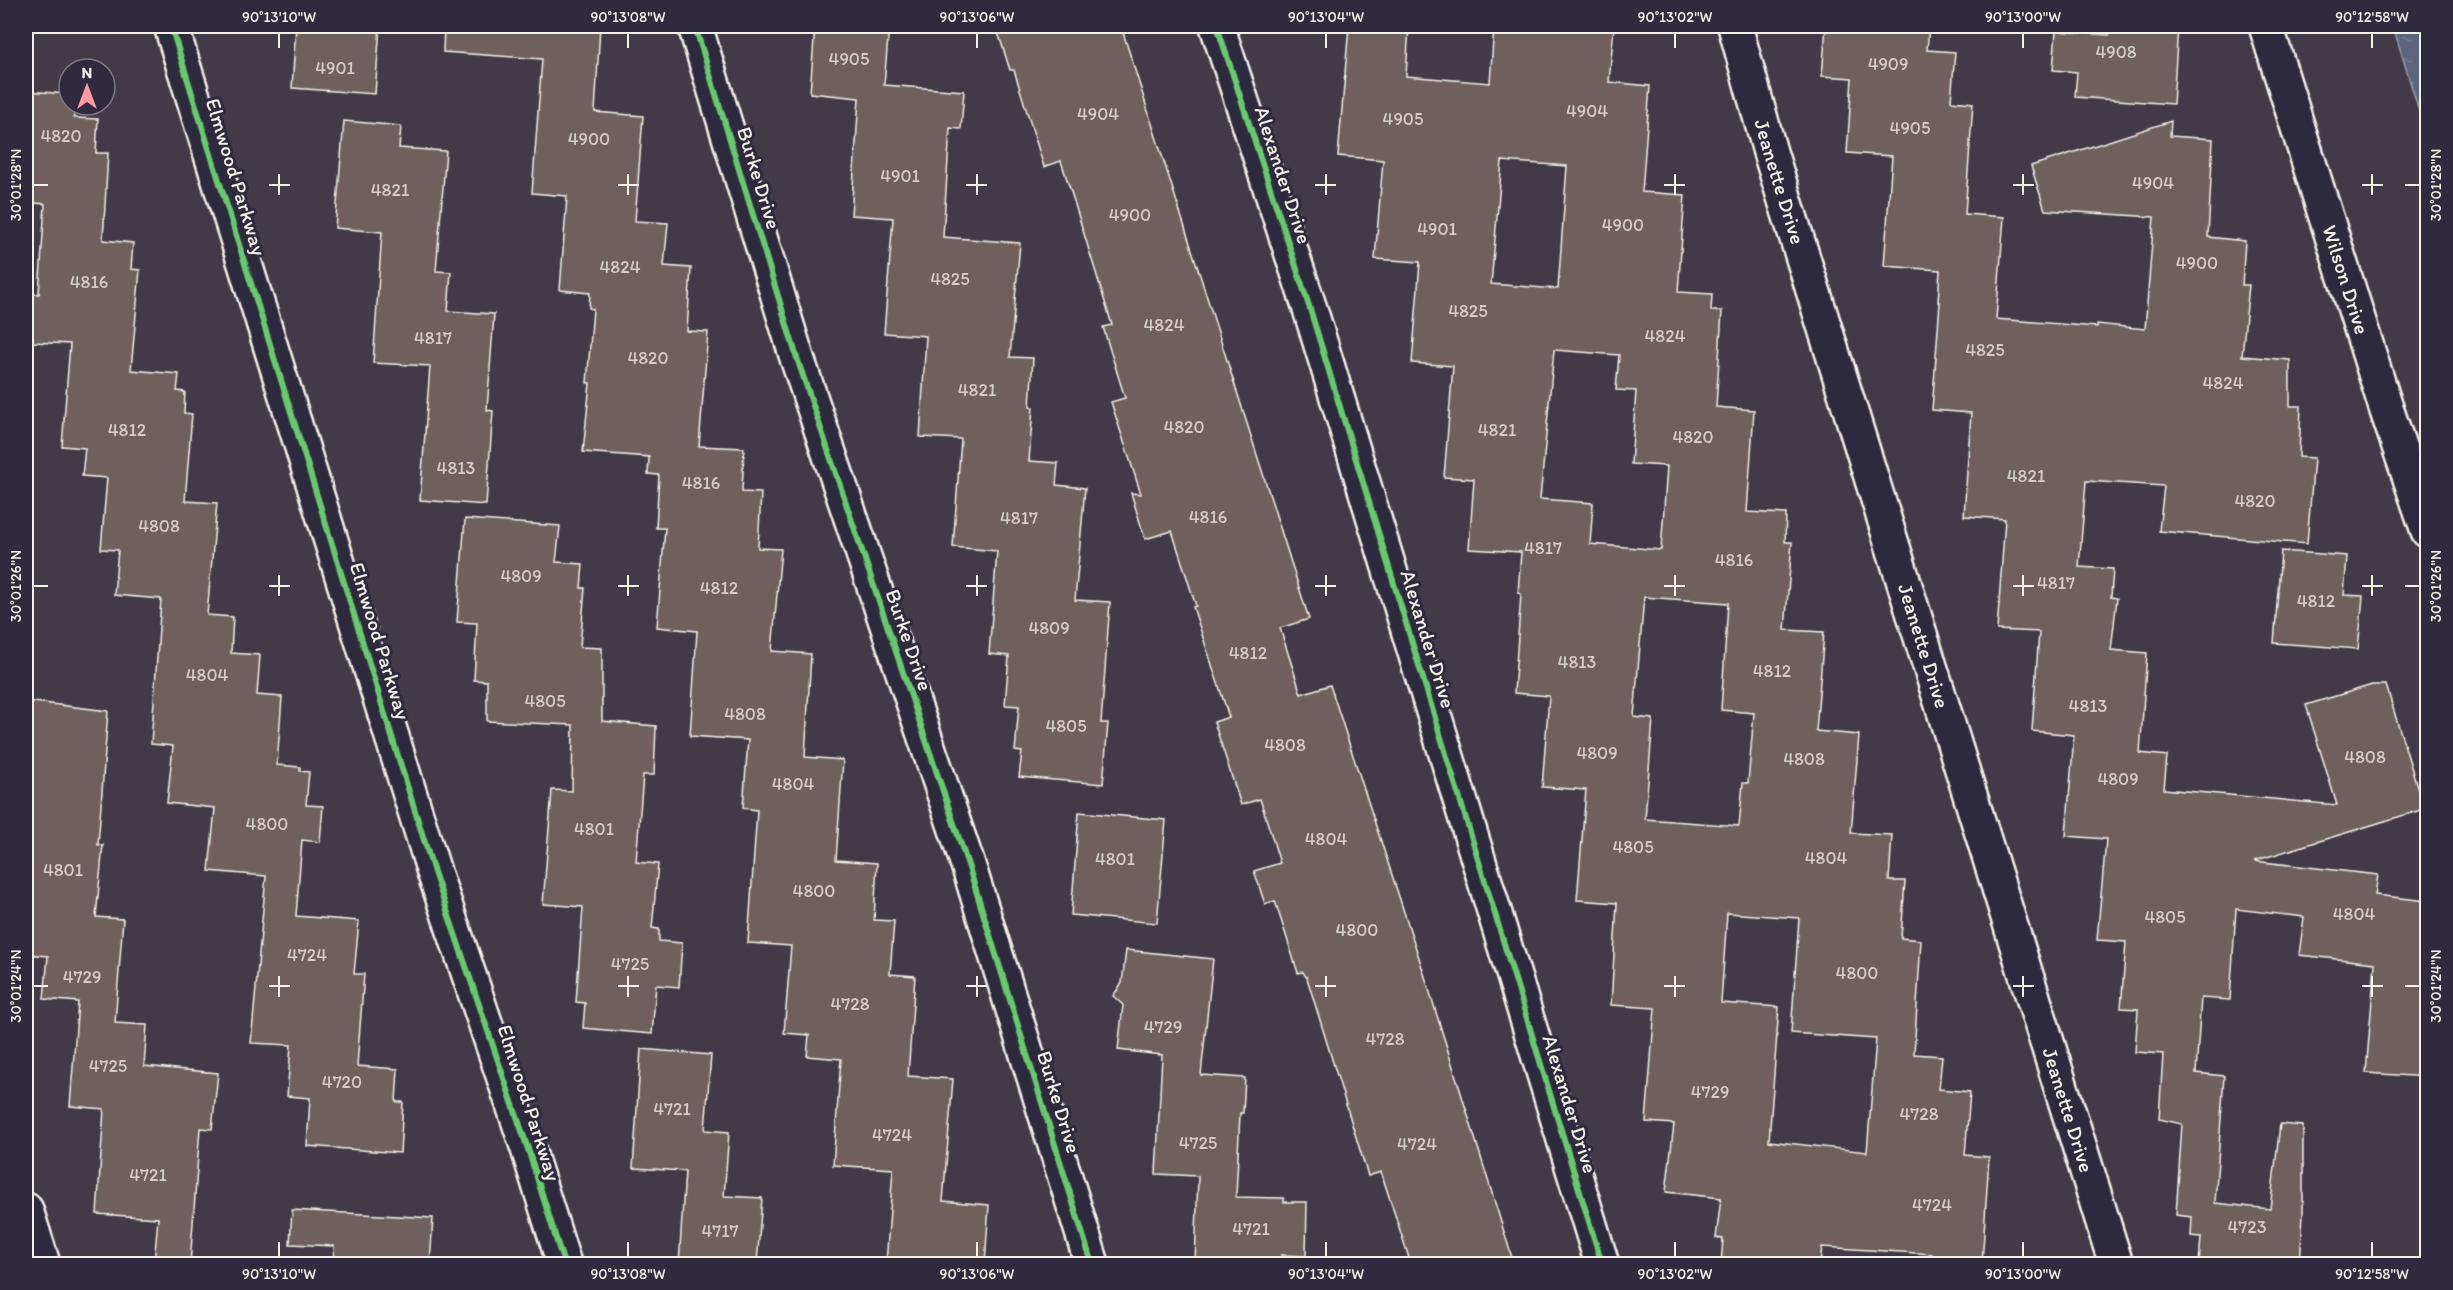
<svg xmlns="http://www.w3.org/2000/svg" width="2453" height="1290" font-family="Itim,sans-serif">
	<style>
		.water { fill: url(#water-ripples); stroke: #989da8; stroke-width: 1.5 }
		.building { fill: #6f615d; stroke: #f4f1e8; stroke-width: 1.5; fill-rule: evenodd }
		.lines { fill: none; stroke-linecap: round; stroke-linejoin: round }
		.minor-casing { stroke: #f4f1e8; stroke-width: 38 }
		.minor { stroke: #2f2a3d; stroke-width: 33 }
		.cycleway-casing { stroke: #2f2a3d; stroke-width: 10 }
		.cycleway { stroke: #67ca6e; stroke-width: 6 }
		.ticks { fill: none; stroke: #f4f1e8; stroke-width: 2 }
		.labels { text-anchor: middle; stroke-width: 6; stroke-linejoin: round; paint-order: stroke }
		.number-label { font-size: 18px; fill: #d3cdc5 }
		.street-label { font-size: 21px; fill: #f4f1e8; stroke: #2f2a3d }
		.neatline { fill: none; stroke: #f4f1e8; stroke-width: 2 }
		.ticks-label { font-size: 15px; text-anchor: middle; fill: #f4f1e8 }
	</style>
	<defs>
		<pattern id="water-ripples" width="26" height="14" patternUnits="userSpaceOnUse" patternTransform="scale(1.5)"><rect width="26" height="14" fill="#5b657e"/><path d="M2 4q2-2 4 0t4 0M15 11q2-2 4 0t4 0" fill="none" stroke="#737c90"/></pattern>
	</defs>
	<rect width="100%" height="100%" fill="#423a47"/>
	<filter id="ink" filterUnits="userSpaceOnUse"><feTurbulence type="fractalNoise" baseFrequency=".0167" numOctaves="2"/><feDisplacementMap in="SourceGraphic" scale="12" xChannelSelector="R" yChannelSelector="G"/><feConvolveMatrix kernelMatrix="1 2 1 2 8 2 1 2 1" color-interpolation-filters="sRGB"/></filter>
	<g filter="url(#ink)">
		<path class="water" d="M2393,26H2427V137Z"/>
		<g class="building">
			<path d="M296,26H380L375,94L292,88Z"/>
			<path d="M444,26H600L595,112L643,116L635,221L668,223L664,266L691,268L687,331L708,332L699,446L744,448L742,492L761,493L758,548L781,549L772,651L811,654L805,757L843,760L836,860L877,863L874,920L894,921L890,974L915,976L908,1076L953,1079L943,1201L989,1205L985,1264H886L893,1169L833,1165L841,1059L807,1056L809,1035L784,1033L791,946L748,943L757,810L743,808L748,740L690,736L697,631L657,627L665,528H656L659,475L648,474L649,457L583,452L590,383H587L593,309L589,308L590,293L560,290L567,196L532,193L542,59L443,52Z"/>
			<path d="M815,26H889L884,85L964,91L961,129L950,128L943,237L1020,243L1010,357L1033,358L1030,407H1033L1029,461L1058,463L1056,485L1085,488L1075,600L1110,602L1101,723H1108L1103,784L1019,777L1022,752L1015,751L1019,706L1005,705L1009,656L989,654L997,551L953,547L961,439L920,437L926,336L884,333L893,218L851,215L859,98L810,93Z"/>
			<path d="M996,26H1121L1309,619L1280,628L1301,694L1330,685L1422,967L1514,1264H1411L1381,1172L1368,1176L1307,978L1303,972L1298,973L1275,901L1265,904L1254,871L1280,863L1260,799L1241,805L1214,722L1229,717L1193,607L1196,606L1172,531L1145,539L1131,493L1141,494L1111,402L1125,398L1103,327L1112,325L1073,198L1061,161L1044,167L1014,70H1010Z"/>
			<path d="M1349,26H1409L1406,76L1490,83L1494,26H1614L1609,82L1650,86L1642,192L1685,195L1678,292L1712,294L1711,311H1722L1716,407L1754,410L1747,512L1786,514L1785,542H1792L1785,630L1824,632L1816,731L1859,735L1851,833L1892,835L1889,881H1905L1901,938L1921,940L1914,1054L1942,1056L1939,1089L1970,1092L1965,1155L1989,1157L1982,1264H1931L1932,1254L1822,1247L1820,1264H1721L1723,1239L1716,1238L1721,1198L1666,1192L1674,1124L1646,1122L1655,1008L1611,1005L1617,903L1577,900L1586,790L1542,787L1549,696L1514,693L1521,594L1518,593L1521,552L1469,549L1474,479L1444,477L1453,366L1412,363L1420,262L1375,259L1383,160L1338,156ZM1502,161L1567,166L1558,289L1491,284ZM1554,350L1619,355L1616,390L1636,391L1631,464L1667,466L1661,550L1590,544L1593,503L1540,499ZM1644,597L1728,603L1721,710L1754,713L1748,783H1743L1739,826L1645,819L1653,719L1634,717ZM1727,913L1799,918L1791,1033L1876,1039L1867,1152L1769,1141L1779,1007L1721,1003Z"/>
			<path d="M1826,26H1929L1927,50L1955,52L1951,101L1973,103L1965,214L2004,217L1996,319L2097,327V324L2145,329L2154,217L2045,210L2031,166L2171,121L2170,136L2213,139L2208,237L2245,241L2242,285H2249L2242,356L2290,360V406H2301L2299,457L2314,458L2307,544L2159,531L2164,486L2086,481L2079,567L2113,569L2111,597L2117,598L2111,650L2147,653L2140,753L2167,756L2164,789L2337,805L2306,705L2372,685H2386L2424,809L2254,861L2378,875L2375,895L2427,901V1077L2366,1073L2375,963L2299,955L2304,917L2236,909L2230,1000L2201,998L2196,1073L2224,1076L2215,1203L2270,1209L2280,1124L2303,1126V1215L2300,1264H2199L2201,1237L2191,1236L2192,1217L2176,1215L2182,1124L2159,1119L2163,1054L2135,1052L2138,1009L2121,1008L2126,942L2097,940L2106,839L2066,836L2074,735L2032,731L2039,632L1997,630L2005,519L1964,516L1971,413L1932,410L1940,302H1938L1940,270L1884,266L1892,156L1847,153L1852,78L1822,76Z"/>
			<path d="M2110,26H2178L2173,104L2075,97L2077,72L2053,70L2056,31L2109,35Z"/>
			<path d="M26,91L69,94V105H74V118L98,119L96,153H108L103,240L133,243L131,269L140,270L131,370L179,374L177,391L185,392L184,413L192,414L185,501L217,503L207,615L233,617L231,653L260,655L257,695L282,697L277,765L300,767V771L309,772L306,805L323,806L320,842L302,840L296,916L359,921L354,974H364L357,1066L398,1069L396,1102H403L400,1153L307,1146L310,1098L287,1096L291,1045L251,1043L266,876L209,871L215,808L167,803L173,746L151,744L161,599L114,595L118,550L101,549L107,478L82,476L85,448L62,446L70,344L33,342V339H26V294H39L45,204L26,202Z"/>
			<path d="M344,121L401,126L399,148L446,151L436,271L451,272L448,311L494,314L487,410L493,411L486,505L420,500L430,366L373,363L382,232L335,228Z"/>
			<path d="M465,519L560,526L556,562L583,564L581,588H585L580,647L602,648V721L656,726L654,775H643L636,862L658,864L652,928L659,929V941L682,943L679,987L656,985L652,1034L583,1028L585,1003L576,1002L583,907L543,904L552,790L572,791L573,725L487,721V681L474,680L477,623L457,622Z"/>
			<path d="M2281,551L2347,556L2344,595L2363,596L2358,649L2274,643Z"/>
			<path d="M26,701L108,711L98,845H103L96,917L123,919L115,1023L147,1025L144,1066L218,1073L212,1129L200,1128L190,1264H154L158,1218L97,1214L104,1109L70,1106L78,1002L44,999L48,956L26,954Z"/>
			<path d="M1079,812L1166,820L1157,923L1071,915Z"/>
			<path d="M1126,950L1213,959L1201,1075L1245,1078L1243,1113H1240L1236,1197L1284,1198V1202H1307L1306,1256L1281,1255V1264H1195L1198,1176L1156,1174L1162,1055L1118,1050L1123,1005L1113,996L1122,983Z"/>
			<path d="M641,1049L711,1055L705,1130L729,1132L724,1196L762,1198L757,1264H679L685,1171L633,1168Z"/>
			<path d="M292,1210L433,1218L430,1264H333L334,1246L290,1244Z"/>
		</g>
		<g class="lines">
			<defs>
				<g id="minor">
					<path d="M171,26L434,872L528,1149L564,1264"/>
					<path d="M695,26L797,358L970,871L1092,1264"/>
					<path d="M1217,26L1310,309L1602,1264"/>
					<path id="s1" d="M1735,26L1770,152L2116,1264"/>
					<path id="s2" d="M2266,26L2387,411L2428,531"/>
					<path d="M26,1210L43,1264"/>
				</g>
			</defs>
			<use href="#minor" class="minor-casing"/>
			<use href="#minor" class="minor"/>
			<defs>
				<g id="cycleway">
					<path d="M171,26L434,872L528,1149L564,1264"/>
					<path d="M695,26L797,358L970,871L1092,1264"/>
					<path d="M1217,26L1310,309L1602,1264"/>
				</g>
			</defs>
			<use href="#cycleway" class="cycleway-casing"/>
			<use href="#cycleway" class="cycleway"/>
		</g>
	</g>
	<path class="ticks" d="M279,33V48M628,33V48M977,33V48M1326,33V48M1675,33V48M2023,33V48M2372,33V48M279,174V195M628,174V195M977,174V195M1326,174V195M1675,174V195M2023,174V195M2372,174V195M33,185H48M269,185H290M618,185H639M966,185H987M1315,185H1336M1664,185H1685M2013,185H2034M2362,185H2383M2405,185H2420M279,575V596M628,575V596M977,575V596M1326,575V596M1675,575V596M2023,575V596M2372,575V596M33,586H48M269,586H290M618,586H639M966,586H987M1315,586H1336M1664,586H1685M2013,586H2034M2362,586H2383M2405,586H2420M279,976V997M628,976V997M977,976V997M1326,976V997M1675,976V997M2023,976V997M2372,976V997M33,986H48M269,986H290M618,986H639M966,986H987M1315,986H1336M1664,986H1685M2013,986H2034M2362,986H2383M2405,986H2420M279,1242V1257M628,1242V1257M977,1242V1257M1326,1242V1257M1675,1242V1257M2023,1242V1257M2372,1242V1257"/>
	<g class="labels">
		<g class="number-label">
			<text x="2116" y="58">4908</text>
			<text x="849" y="65">4905</text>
			<text x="1888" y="70">4909</text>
			<text x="335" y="74">4901</text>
			<text x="1587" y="117">4904</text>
			<text x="1098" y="120">4904</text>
			<text x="1403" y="125">4905</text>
			<text x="1910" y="134">4905</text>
			<text x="61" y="142">4820</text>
			<text x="589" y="145">4900</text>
			<text x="900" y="182">4901</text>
			<text x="2153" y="189">4904</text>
			<text x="390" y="196">4821</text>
			<text x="1130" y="221">4900</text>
			<text x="1623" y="231">4900</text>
			<text x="1437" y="235">4901</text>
			<text x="2197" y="269">4900</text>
			<text x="620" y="273">4824</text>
			<text x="950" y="285">4825</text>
			<text x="89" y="288">4816</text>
			<text x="1468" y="317">4825</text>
			<text x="1164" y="331">4824</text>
			<text x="1665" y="342">4824</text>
			<text x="433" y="344">4817</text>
			<text x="1985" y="356">4825</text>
			<text x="648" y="364">4820</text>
			<text x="2223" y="389">4824</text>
			<text x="977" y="396">4821</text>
			<text x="1184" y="433">4820</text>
			<text x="127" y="436">4812</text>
			<text x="1497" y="436">4821</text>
			<text x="1693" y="443">4820</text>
			<text x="456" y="474">4813</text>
			<text x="2026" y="482">4821</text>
			<text x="701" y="489">4816</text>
			<text x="2255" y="507">4820</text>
			<text x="1208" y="523">4816</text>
			<text x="1019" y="524">4817</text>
			<text x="159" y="532">4808</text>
			<text x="1543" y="554">4817</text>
			<text x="1734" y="566">4816</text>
			<text x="521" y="582">4809</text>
			<text x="2056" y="589">4817</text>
			<text x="719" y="594">4812</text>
			<text x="2316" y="607">4812</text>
			<text x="1049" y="634">4809</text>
			<text x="1248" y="659">4812</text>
			<text x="1577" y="668">4813</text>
			<text x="1772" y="677">4812</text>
			<text x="207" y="681">4804</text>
			<text x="545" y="707">4805</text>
			<text x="2088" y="712">4813</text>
			<text x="745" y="720">4808</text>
			<text x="1066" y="732">4805</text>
			<text x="1285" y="751">4808</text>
			<text x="1597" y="759">4809</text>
			<text x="2365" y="763">4808</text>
			<text x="1804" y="765">4808</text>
			<text x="2118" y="785">4809</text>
			<text x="793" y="790">4804</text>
			<text x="267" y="830">4800</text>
			<text x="594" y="835">4801</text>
			<text x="1326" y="845">4804</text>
			<text x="1633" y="853">4805</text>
			<text x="1826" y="864">4804</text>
			<text x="1115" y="865">4801</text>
			<text x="63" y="876">4801</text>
			<text x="814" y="897">4800</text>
			<text x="2354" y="920">4804</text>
			<text x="2165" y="923">4805</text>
			<text x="1357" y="936">4800</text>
			<text x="307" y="961">4724</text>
			<text x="630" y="970">4725</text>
			<text x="1857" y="979">4800</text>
			<text x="82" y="983">4729</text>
			<text x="850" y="1010">4728</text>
			<text x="1163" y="1033">4729</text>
			<text x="1385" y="1045">4728</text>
			<text x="108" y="1072">4725</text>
			<text x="342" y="1088">4720</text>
			<text x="1710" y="1098">4729</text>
			<text x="672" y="1115">4721</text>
			<text x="1919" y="1120">4728</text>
			<text x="892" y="1141">4724</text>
			<text x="1198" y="1149">4725</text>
			<text x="1417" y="1150">4724</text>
			<text x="148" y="1181">4721</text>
			<text x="1932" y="1211">4724</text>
			<text x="2247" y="1233">4723</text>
			<text x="1251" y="1235">4721</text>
			<text x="720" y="1237">4717</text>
		</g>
		<g class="street-label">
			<text transform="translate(1283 175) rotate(72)" y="7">Alexander Drive</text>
			<text transform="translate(236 177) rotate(73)" y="7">Elmwood Parkway</text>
			<text transform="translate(759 178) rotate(73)" y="7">Burke Drive</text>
			<text dy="7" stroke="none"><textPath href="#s1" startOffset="162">Jeanette Drive</textPath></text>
			<text dy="7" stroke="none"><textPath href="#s2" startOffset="266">Wilson Drive</textPath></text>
			<text transform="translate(1428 639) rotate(73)" y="7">Alexander Drive</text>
			<text transform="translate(909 640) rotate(71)" y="7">Burke Drive</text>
			<text transform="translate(380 641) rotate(73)" y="7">Elmwood Parkway</text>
			<text dy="7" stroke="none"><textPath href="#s1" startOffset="648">Jeanette Drive</textPath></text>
			<text transform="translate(1059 1102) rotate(73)" y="7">Burke Drive</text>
			<text transform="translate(529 1103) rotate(72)" y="7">Elmwood Parkway</text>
			<text transform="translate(1570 1104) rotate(73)" y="7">Alexander Drive</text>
			<text dy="7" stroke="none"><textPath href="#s1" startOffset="1134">Jeanette Drive</textPath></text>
		</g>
	</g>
	<rect width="2453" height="1290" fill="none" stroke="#2f2a3d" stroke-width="66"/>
	<g transform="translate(87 87)"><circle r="28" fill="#2f2a3d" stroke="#7e7a81" stroke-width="1.5"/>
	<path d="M0-4.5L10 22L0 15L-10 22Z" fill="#ff9aa2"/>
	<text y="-9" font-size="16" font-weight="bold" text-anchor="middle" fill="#f4f1e8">N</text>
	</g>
	<rect x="33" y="33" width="2387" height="1224" class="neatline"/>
	<g class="ticks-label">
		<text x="279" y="22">90°13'10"W</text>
		<text x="628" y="22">90°13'08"W</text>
		<text x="977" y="22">90°13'06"W</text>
		<text x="1326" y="22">90°13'04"W</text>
		<text x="1675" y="22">90°13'02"W</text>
		<text x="2023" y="22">90°13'00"W</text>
		<text x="2372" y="22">90°12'58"W</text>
		<text transform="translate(16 185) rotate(-90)" y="5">30°01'28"N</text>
		<text transform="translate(2436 185) rotate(-90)" y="5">30°01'28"N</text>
		<text transform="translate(16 586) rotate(-90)" y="5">30°01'26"N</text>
		<text transform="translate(2436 586) rotate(-90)" y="5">30°01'26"N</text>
		<text transform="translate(16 986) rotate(-90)" y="5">30°01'24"N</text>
		<text transform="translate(2436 986) rotate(-90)" y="5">30°01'24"N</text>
		<text x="279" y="1279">90°13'10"W</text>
		<text x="628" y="1279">90°13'08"W</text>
		<text x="977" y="1279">90°13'06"W</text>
		<text x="1326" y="1279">90°13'04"W</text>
		<text x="1675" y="1279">90°13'02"W</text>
		<text x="2023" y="1279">90°13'00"W</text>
		<text x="2372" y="1279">90°12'58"W</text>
	</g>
</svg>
